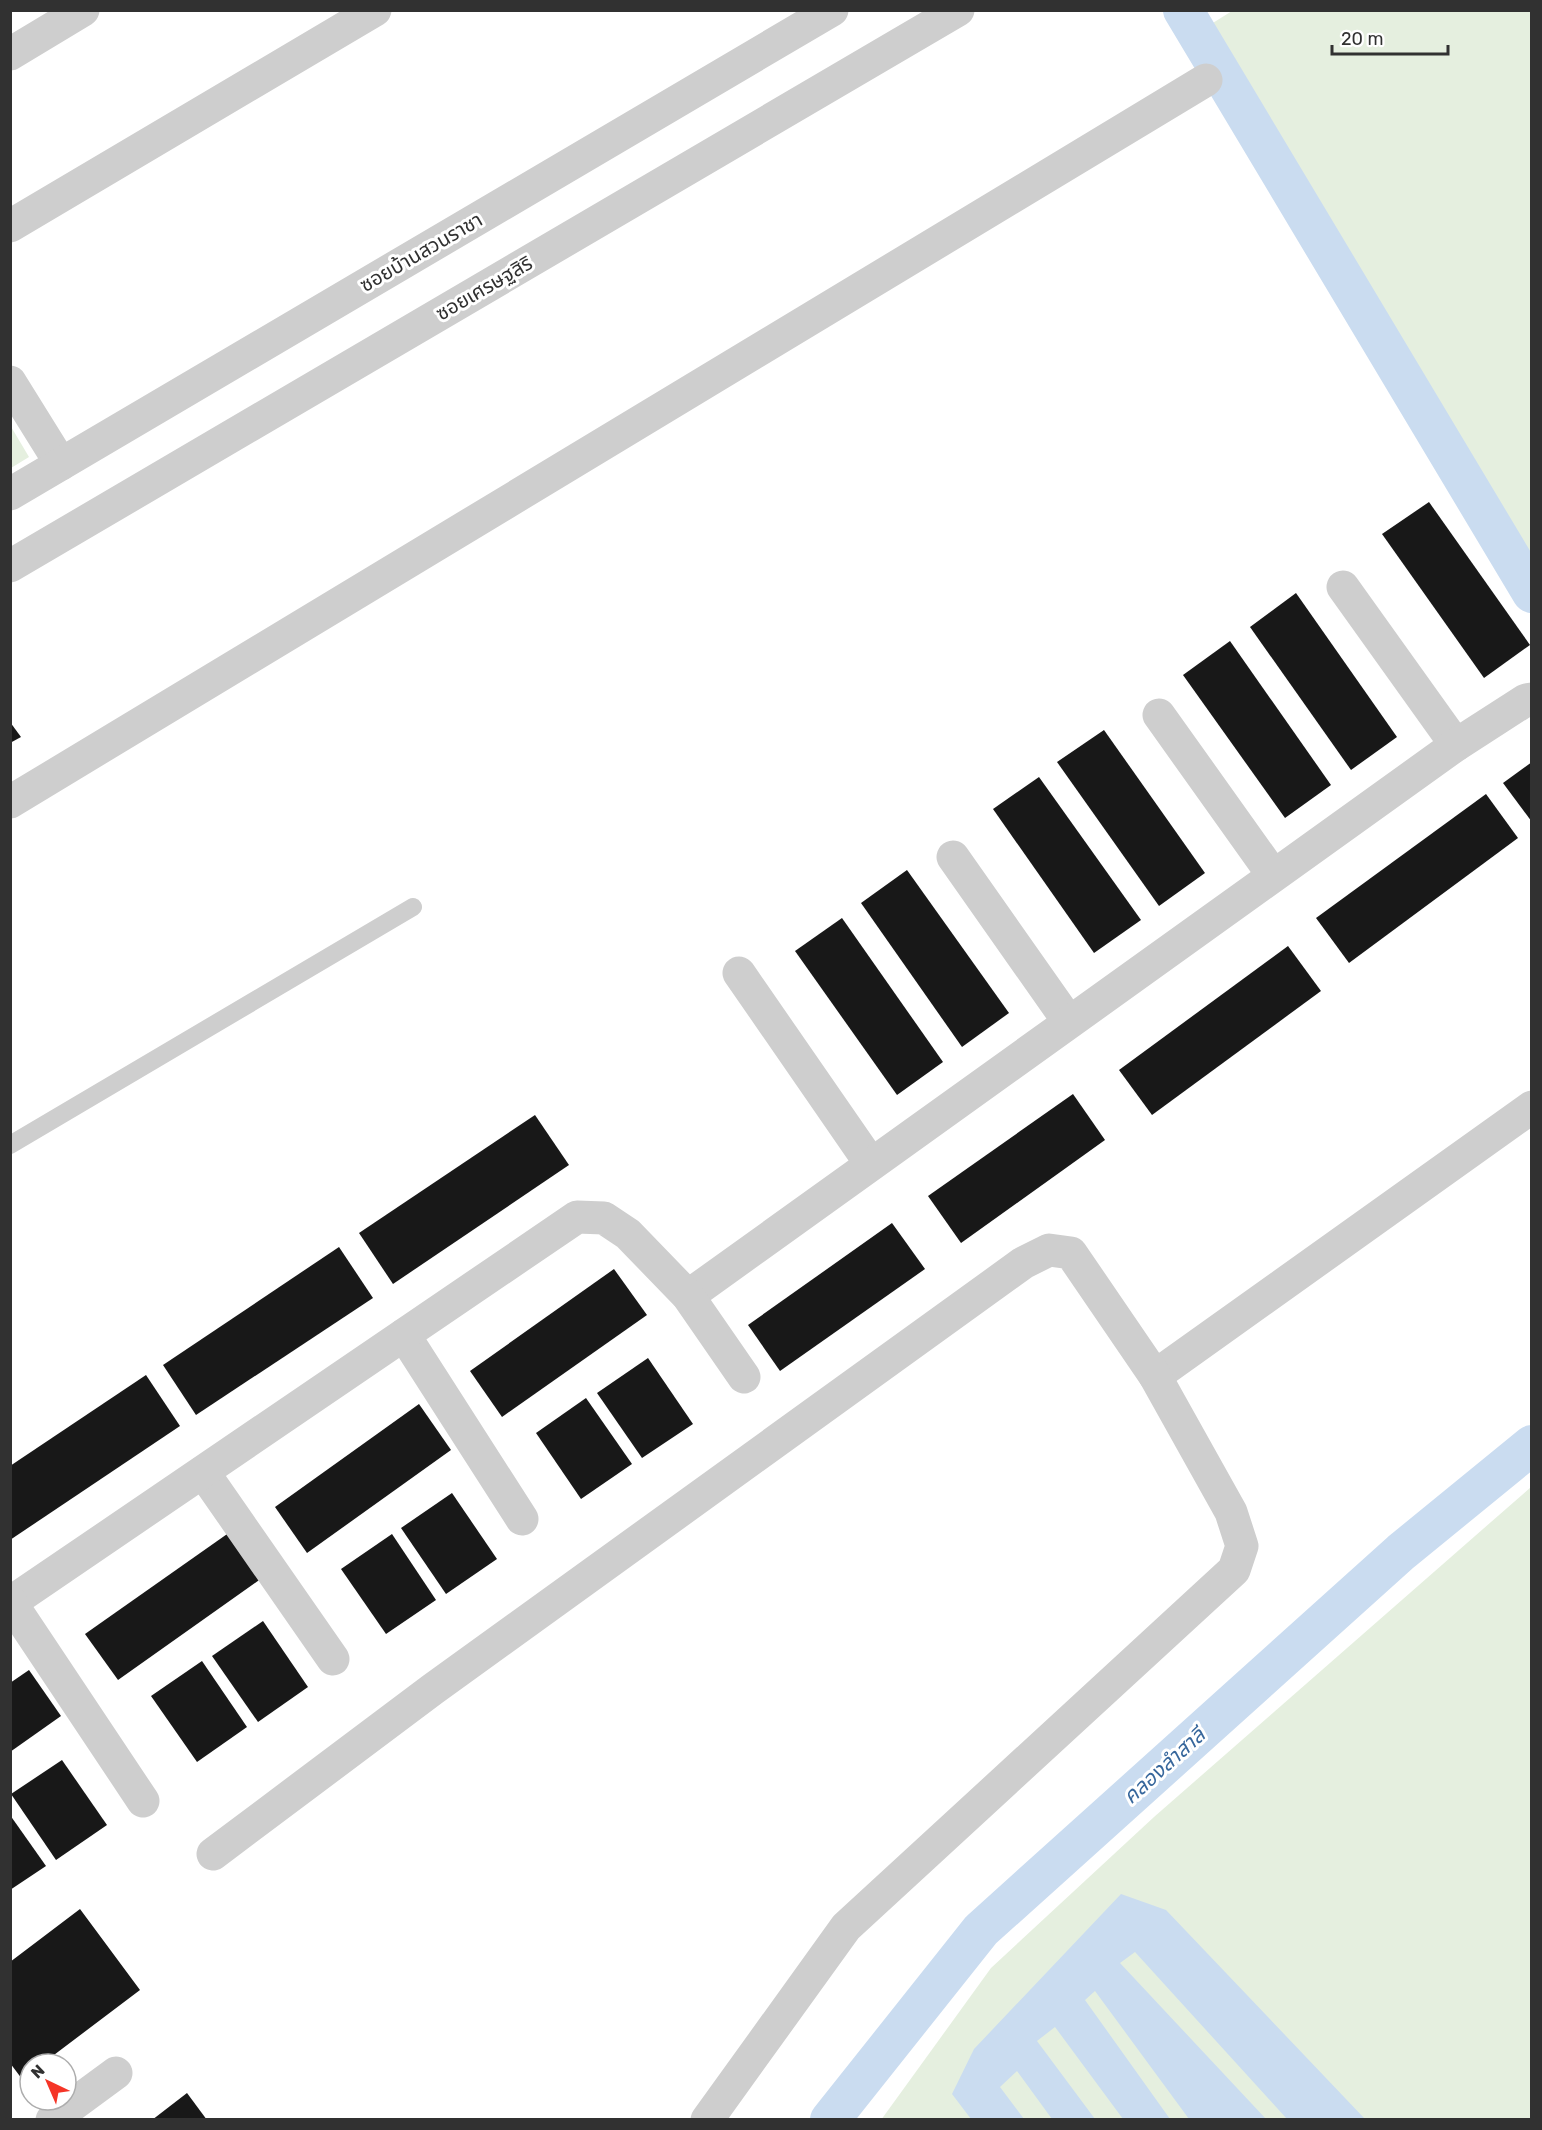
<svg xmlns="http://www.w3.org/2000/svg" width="1542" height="2130" font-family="Rubik,'Noto Sans Thai',sans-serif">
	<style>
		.green { fill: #e5efdf }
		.water { fill: #cadcf0 }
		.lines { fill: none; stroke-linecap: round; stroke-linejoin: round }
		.canal { stroke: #cadcf0; stroke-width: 40 }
		.building { fill: #181818 }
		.lane { stroke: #cecece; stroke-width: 18 }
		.street { stroke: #cecece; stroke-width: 33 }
		.labels { text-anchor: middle; stroke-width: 6; stroke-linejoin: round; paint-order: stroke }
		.street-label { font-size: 20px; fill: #313131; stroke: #fff }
		.water-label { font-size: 21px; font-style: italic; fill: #37679c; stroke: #fff }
	</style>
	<rect width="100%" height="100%" fill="#fff"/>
	<g class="green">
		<path d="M1232,11H1531V568L1208,26Z"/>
		<path d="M10,425L29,457L11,468H10Z"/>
		<path d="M1531,1487V2119L881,2120L991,1968L1154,1817Z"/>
	</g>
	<path class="water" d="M1121,1894L1166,1910L1365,2119H1287L1135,1952L1120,1963L1266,2119H1189L1095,1991L1085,2000L1170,2119H1123L1055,2027L1037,2041L1095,2119H1052L1017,2071L1000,2087L1024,2119H971L952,2094L974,2049Z"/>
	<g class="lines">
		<g class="canal">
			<path d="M1183,10L1532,593"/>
			<path d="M830,2120L981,1930L1401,1552L1532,1445"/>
		</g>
	</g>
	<g class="building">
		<path d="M1429,502L1530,645L1484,678L1382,534Z"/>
		<path d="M1296,593L1397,737L1351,770L1250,627Z"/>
		<path d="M1230,641L1331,785L1285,818L1183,675Z"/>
		<path d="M10,722L21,737L10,743Z"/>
		<path d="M1104,730L1205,873L1159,906L1057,762Z"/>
		<path d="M1532,762V822L1503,783Z"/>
		<path d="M1039,777L1141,920L1094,953L993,809Z"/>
		<path d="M1486,794L1518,838L1349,963L1316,918Z"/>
		<path d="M907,870L1009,1013L962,1047L861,903Z"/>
		<path d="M842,918L943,1062L897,1095L795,951Z"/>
		<path d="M1288,946L1321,991L1152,1115L1119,1070Z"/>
		<path d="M1073,1094L1105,1140L961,1243L928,1196Z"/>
		<path d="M535,1115L569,1165L393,1284L359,1233Z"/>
		<path d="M892,1223L925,1269L780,1371L748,1325Z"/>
		<path d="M339,1247L373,1298L196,1415L163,1365Z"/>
		<path d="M614,1269L647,1315L502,1417L470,1371Z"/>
		<path d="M648,1358L693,1424L642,1458L597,1393Z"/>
		<path d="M146,1375L180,1426L10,1540V1466Z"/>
		<path d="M586,1398L632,1464L581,1499L536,1433Z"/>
		<path d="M419,1404L451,1450L307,1553L275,1507Z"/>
		<path d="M452,1493L497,1559L446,1594L401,1528Z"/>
		<path d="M230,1532L262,1578L118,1680L85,1634Z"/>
		<path d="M392,1534L436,1600L386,1634L341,1569Z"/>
		<path d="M263,1621L308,1687L258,1722L212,1656Z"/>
		<path d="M202,1661L247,1727L197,1762L151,1696Z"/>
		<path d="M29,1670L61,1716L10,1752V1683Z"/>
		<path d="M62,1760L107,1825L56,1860L11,1794Z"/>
		<path d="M10,1815L46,1866L10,1890Z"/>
		<path d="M80,1909L140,1990L42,2064H30V2073L22,2079L10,2063V1962Z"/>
		<path d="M187,2093L207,2120H152Z"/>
	</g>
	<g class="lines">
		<path class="lane" d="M10,1145L413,907"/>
		<g class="street">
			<path d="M10,54L83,10"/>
			<path d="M10,226L375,10"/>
			<path d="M10,382L61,464"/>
			<path d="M10,494L832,10"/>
			<path d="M10,566L958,10"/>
			<path d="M1343,587L1456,745"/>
			<path d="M1159,715L1273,875"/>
			<path d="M10,802L1206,80"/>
			<path d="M953,857L1069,1022"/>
			<path d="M739,973L871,1164"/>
			<path d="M688,1296L1456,745L1526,700L1532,699"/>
			<path d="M404,1335L522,1519"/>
			<path d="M1155,1376L1532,1107"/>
			<path d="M203,1472L333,1659"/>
			<path d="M10,1603L577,1217L604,1218L628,1234L688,1296L744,1377"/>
			<path d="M11,1603L143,1801"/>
			<path d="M213,1854L433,1689L1023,1263L1049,1250L1071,1253L1155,1376L1231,1512L1242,1546L1234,1570L846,1927L707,2120"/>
			<path d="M52,2120L116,2073"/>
		</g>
	</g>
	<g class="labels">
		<g class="street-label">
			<text transform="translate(421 252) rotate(-30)" y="7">ซอยบ้านสวนราชา</text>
			<text transform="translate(484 288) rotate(-30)" y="7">ซอยเศรษฐสิริ</text>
		</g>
		<g class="water-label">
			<text transform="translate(1164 1766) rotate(-42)" y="7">คลองลำสาลี</text>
		</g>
	</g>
	<rect width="1542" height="2130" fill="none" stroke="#313131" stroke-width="24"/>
	<g transform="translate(48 2082) rotate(316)"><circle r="28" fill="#ffffff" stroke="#adadad" stroke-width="1.5"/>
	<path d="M0-4.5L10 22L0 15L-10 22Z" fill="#f53527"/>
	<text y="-9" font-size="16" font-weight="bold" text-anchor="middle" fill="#313131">N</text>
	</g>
	<path d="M1332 45v9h116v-9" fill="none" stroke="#313131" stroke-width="3"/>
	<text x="1341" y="45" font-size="18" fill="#313131" stroke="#ffffff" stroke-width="4.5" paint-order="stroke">20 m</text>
</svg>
